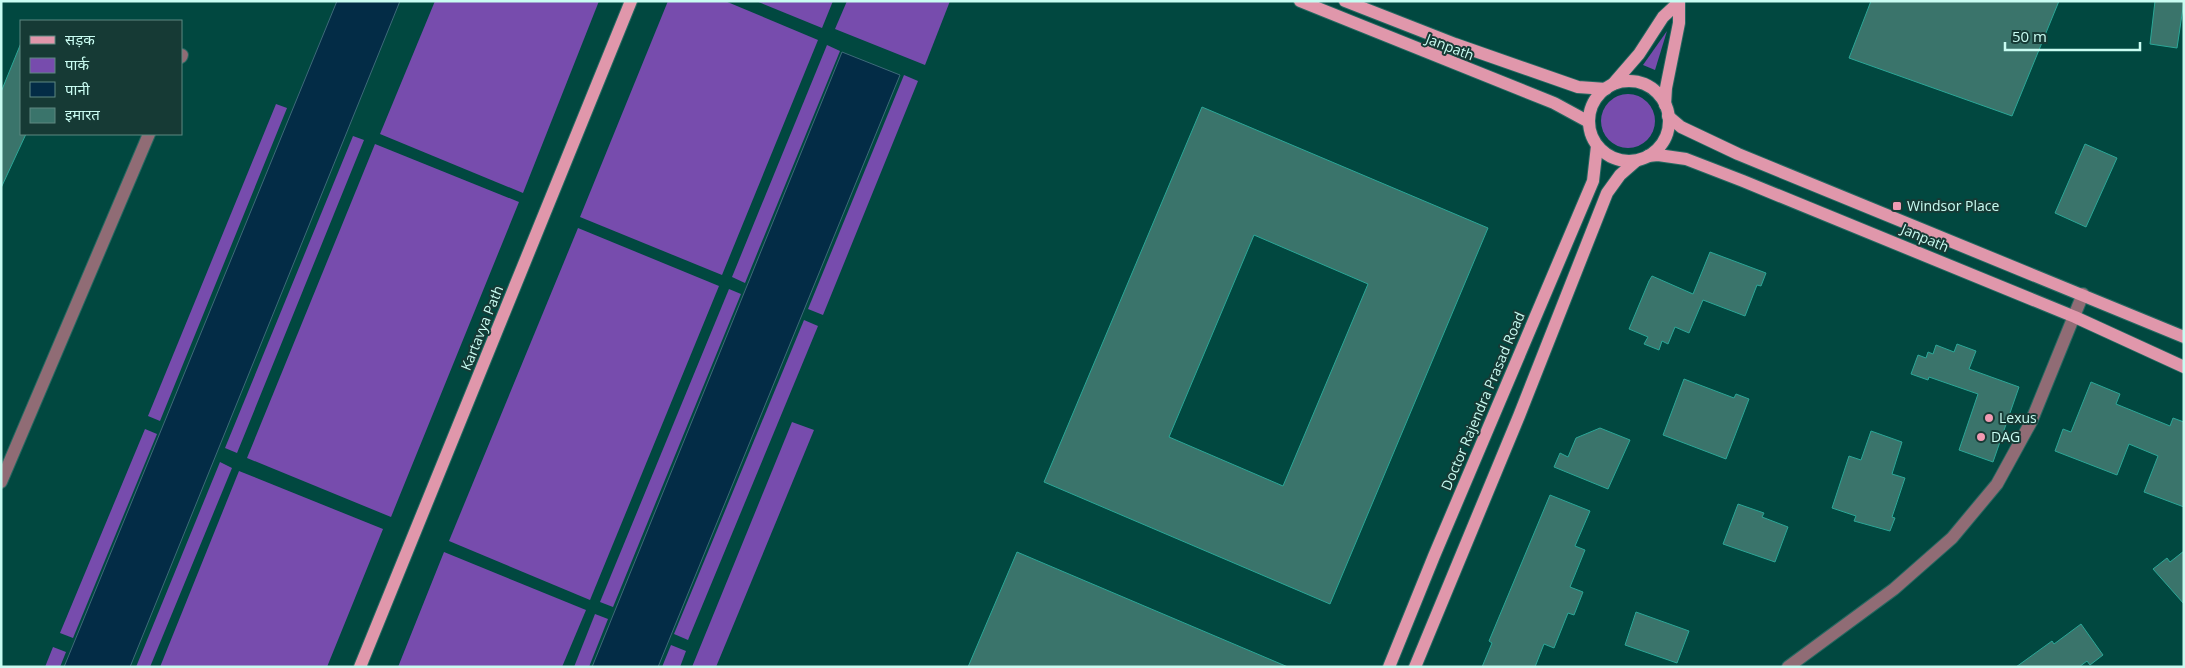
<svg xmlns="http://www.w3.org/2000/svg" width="2185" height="668" font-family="'Open Sans','Noto Sans Devanagari',sans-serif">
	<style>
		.green { fill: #774cad }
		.water { fill: #032c46; stroke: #3e6a7a }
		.building { fill: #3a746b; stroke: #2ba797; fill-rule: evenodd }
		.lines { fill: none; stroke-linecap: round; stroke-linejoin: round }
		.minor-casing { stroke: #256860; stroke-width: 14 }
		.major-casing { stroke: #256860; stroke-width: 14 }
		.minor { stroke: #906c75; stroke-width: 12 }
		.major { stroke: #e097ab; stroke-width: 12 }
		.poi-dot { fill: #f19ab2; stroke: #163a35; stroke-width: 2 }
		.labels { text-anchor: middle; stroke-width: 4; stroke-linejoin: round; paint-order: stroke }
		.street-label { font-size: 14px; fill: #c9fcf2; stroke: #163a35 }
		.poi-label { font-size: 14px; fill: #c9fcf2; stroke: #163a35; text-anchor: start }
	</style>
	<rect width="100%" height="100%" fill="#014840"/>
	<g class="green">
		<path d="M435,1H599L523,193L380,134Z"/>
		<path d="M668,1H725L818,40L722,275L580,217Z"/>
		<path d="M756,1H833L822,28Z"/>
		<path d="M847,1H950L925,65L835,29Z"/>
		<path d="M1667,31L1655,70L1643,65Z"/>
		<path d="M827,45L840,51L745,283L732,277Z"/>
		<path d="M904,75L918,81L823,315L808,309Z"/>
		<circle cx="1628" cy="121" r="27"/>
		<path d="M276,104L287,108L160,421L148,416Z"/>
		<path d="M353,136L364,140L237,453L225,448Z"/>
		<path d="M375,144L519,202L391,517L247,458Z"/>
		<path d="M578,228L719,286L590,600L449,541Z"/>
		<path d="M729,289L741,294L613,607L600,602Z"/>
		<path d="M804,320L818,326L688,640L674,634Z"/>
		<path d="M792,422L814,430L716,667H692Z"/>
		<path d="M145,429L157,434L73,638L60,633Z"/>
		<path d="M220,462L232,468L150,667H136Z"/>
		<path d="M239,471L383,529L327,667H160Z"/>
		<path d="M444,552L586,610L562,667H398Z"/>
		<path d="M595,614L608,619L589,667H574Z"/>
		<path d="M671,645L686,651L680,667H662Z"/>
		<path d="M53,647L66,652L60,667H45Z"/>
	</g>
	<g class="water">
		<path d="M337,1H400L130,667H64Z"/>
		<path d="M842,52L900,75L658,667H592Z"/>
	</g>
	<g class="building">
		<path d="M1871,1H2059L2012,116L1849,58Z"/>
		<path d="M2155,1H2184L2177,48L2150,44Z"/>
		<path d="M21,43V134H26L1,188V92Z"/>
		<path d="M1202,107L1488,228L1330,604L1044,482ZM1254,235L1368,284L1283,486L1169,437Z"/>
		<path d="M2085,144L2117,158L2086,227L2055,213Z"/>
		<path d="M1710,252L1766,273L1761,286L1757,285L1745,316L1703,300L1689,333L1675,327L1668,344L1662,341L1659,350L1644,344L1648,337L1629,329L1649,281L1652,276L1693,294Z"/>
		<path d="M1957,344L1976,351L1969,369L2019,387L1993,462L1959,450L1978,394L1929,377L1928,380L1911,374L1918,355L1926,358L1928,352L1933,354L1936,345L1954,352Z"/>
		<path d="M1684,379L1734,398L1736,394L1749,399L1726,459L1663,435Z"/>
		<path d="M2091,382L2120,394L2116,404L2170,426L2173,418L2184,422V507L2144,492L2158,456L2129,444L2117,475L2055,451L2063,429L2071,432Z"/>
		<path d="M1600,428L1630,440L1608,489L1554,467L1560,453L1568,457L1576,438Z"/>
		<path d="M1871,431L1902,442L1892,474L1905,478L1892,517L1895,518L1890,531L1854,521L1856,516L1832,508L1849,456L1861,460Z"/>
		<path d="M1550,495L1590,511L1575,546L1585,550L1570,587L1583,592L1574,615L1568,613L1554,648L1544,644L1535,667H1482L1492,643L1489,641Z"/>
		<path d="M1738,504L1764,513L1762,517L1788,527L1775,562L1723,544Z"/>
		<path d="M2184,551V604L2153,569L2167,558L2170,562Z"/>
		<path d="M1017,552L1288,667H968Z"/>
		<path d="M1636,612L1689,631L1677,663L1625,645Z"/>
		<path d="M2081,624L2103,655L2090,665L2087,661L2079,667H2016L2052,641L2054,644Z"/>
	</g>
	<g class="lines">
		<defs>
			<g id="minor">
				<path d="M181,57L182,55"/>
				<path d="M1,482L149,134"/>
				<path d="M1788,667L1894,589L1952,538L1997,484L2031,422L2083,294"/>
			</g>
			<g id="major">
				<path d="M1300,1L1554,103L1589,122"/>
				<path d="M1345,1L1455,44L1578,87L1606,89"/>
				<circle cx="1629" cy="121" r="40"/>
				<path d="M1613,84L1639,54L1663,17L1678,3"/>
				<path d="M1665,105L1666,88L1679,23V1"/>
				<path d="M1668,116L1681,127L1738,154L2184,337"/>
				<path d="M1648,156L1658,155L1686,159L1743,181L2075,317L2184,367"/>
				<path d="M360,667L631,1"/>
				<path d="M1389,667L1434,556L1593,181L1597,146"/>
				<path d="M1415,667L1519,416L1607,193L1620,175L1636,161"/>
			</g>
		</defs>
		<use href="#minor" class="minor-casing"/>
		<use href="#major" class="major-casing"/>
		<use href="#minor" class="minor"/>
		<use href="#major" class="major"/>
	</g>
	<g class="poi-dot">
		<rect x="1892" y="201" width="10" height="10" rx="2.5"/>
		<circle cx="1989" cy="418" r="5"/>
		<circle cx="1981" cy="437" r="5"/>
	</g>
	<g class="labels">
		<g class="street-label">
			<text transform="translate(1450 47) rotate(21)" y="5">Janpath</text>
			<text transform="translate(1925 238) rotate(23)" y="5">Janpath</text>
			<text transform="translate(482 328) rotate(-68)" y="5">Kartavya Path</text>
			<text transform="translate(1483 401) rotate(-67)" y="5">Doctor Rajendra Prasad Road</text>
		</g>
		<g class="poi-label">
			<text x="1907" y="211">Windsor Place</text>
			<text x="1999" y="423">Lexus</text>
			<text x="1991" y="442">DAG</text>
		</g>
	</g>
	<rect width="2185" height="668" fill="none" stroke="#c9fcf2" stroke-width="5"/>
	<rect x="20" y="20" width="162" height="115" fill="#163a35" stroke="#5e8881"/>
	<rect x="30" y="36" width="25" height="8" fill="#e097ab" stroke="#5e8881"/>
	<text x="65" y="45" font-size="15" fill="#c9fcf2">सड़क</text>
	<rect x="30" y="58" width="25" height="15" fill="#774cad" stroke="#5e8881"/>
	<text x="65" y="70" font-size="15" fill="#c9fcf2">पार्क</text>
	<rect x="30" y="82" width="25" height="15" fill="#032c46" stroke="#5e8881"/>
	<text x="65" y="95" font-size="15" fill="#c9fcf2">पानी</text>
	<rect x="30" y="108" width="25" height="15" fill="#3a746b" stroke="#5e8881"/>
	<text x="65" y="120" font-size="15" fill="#c9fcf2">इमारत</text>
	<path d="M2005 42v8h135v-8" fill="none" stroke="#c9fcf2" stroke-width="2.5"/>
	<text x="2012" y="42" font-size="15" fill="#c9fcf2" stroke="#163a35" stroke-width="4" paint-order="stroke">50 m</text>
</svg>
